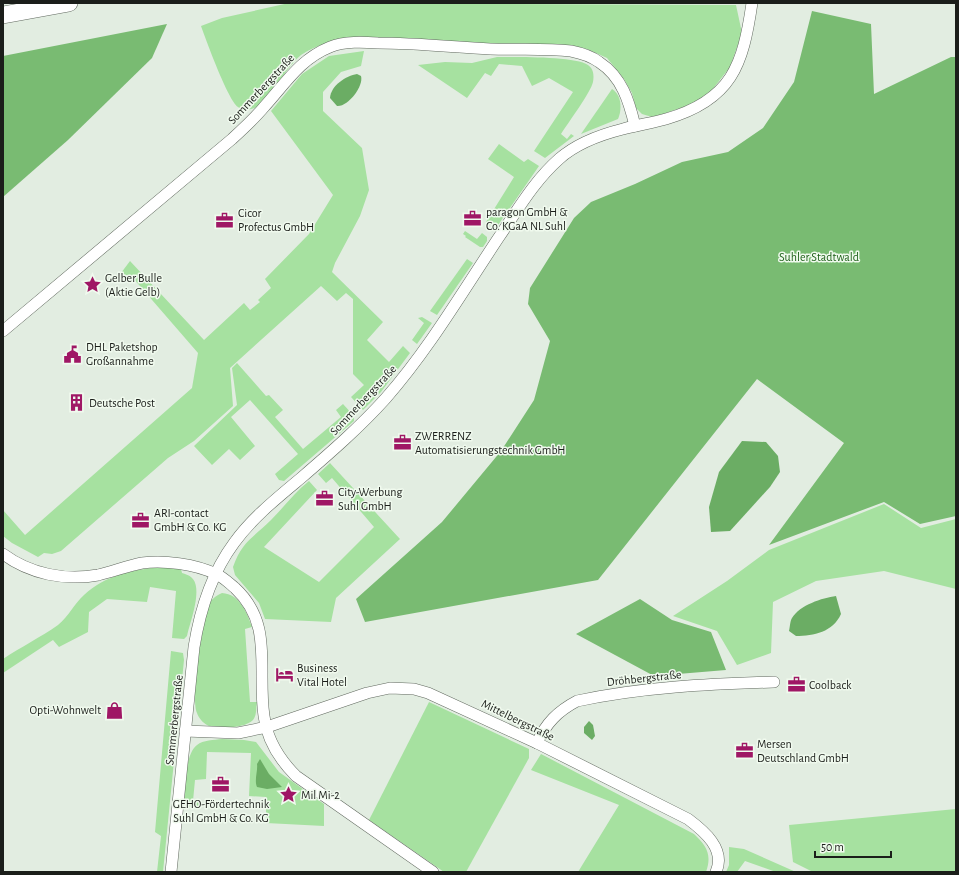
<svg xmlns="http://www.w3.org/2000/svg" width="959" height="875" font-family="'Alegreya Sans',sans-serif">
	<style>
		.green { fill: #a6e1a0 }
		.forest { fill: #79bb72 }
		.water { fill: #6bad64 }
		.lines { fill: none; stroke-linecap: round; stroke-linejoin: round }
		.minor-casing { stroke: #61695f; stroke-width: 12 }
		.highway-casing { stroke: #61695f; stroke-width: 18 }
		.minor { stroke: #fff; stroke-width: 11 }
		.highway { stroke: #fff; stroke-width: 17 }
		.labels { text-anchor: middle; stroke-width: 3; stroke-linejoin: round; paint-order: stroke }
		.street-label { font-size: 12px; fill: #1b1e1a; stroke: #f0faee }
		.poi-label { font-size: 12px; fill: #1b1e1a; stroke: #f0faee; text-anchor: start }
		.park-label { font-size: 12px; fill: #1e6019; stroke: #f0faee }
	</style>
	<rect width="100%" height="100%" fill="#e2ede1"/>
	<g class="green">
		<path d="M289,3L736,5L742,33L730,67L712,90L701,98L689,105L663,114L652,117L642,114L636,108L632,93L624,79L607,58L587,49L350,38C333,41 316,45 301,55C286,67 272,97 258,106C252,110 243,111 238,107C228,100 206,40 201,26L222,18Z"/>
		<path d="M364,51L361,66L341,72L323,92V111L362,148L369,190L360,216L335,263L332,272L383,322L367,340L389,362L403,346L410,353L381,392L363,410L351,397L364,385L353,374V299L346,293L337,301L321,286L230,368L233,406L194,441L168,458L61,551L52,554L44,553L38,557L12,543L3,536V510L25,535L192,388L198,353L133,278L121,273L130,261L204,340L244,303L250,310L260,302L258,300L271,288L265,279L309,234L333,195L271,111L302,74L329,56Z"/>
		<path d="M497,57C515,57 576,56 588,65C594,69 594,76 593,82C591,92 568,123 561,134L567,139L571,134L574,136L545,158L534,151L573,92L549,78L532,86L522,66L499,64L491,76L485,73L467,98L418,65L445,62L472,63Z"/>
		<path d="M612,89C622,95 622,110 618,119L581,134Z"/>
		<path d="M499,144L524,162L528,159L539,166L496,228L486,222L514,177L488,159Z"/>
		<path d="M465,231L477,239L482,233L487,237V241L483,247H480L465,237L466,236L463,234Z"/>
		<path d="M467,259L473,263L437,315L430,311Z"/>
		<path d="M422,317L432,323L417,344L412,340L424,323L418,318Z"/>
		<path d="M237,363L266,396L269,395L283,410L275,417L303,449L341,417L336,410L343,404L354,416V421L284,481L279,480L275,474L298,454L250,400L231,417L255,446L240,460L229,449L212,465L194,446L237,405L232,368Z"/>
		<path d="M330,463L400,539L336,598L331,622L265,619L259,603L235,575L233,567C242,541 253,538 271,520C284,507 295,492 309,481L317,490L264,547L319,582L374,527L332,478L326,483L318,474Z"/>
		<path d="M884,504L921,528L956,519V589L884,571L816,581L773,602L771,653L737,665L717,631L673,616L727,581L769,550Z"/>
		<path d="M163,567L181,569L182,573C185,574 189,575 191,577C204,587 190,622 187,636L184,639L172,638L176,591L150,587L147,602L107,599L89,612L88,632L59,647L53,640L3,673V659C21,647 41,637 58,625C69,616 74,604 84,595C105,575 135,569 163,567Z"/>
		<path d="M222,593C240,594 247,613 252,627L245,629L250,702H257C256,708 257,715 253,720C246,728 216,730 207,725C203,723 198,717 197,713C190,698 203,619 210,602C213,598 217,595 222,593Z"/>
		<path d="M171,651L183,653L184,660L163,872H157L161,836L155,832Z"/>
		<path d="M429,702L529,749V758L466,872H444L369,820Z"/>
		<path d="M222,739L244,740L256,742L279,772L324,804V826L266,823V797L249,796L251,753L207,752L206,779L195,780L193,801L201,802L200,808L187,806L184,802C185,787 185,754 197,745C203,740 214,740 222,739Z"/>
		<path d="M541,754L694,834C707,846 712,855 706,872H578L619,805L531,770Z"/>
		<path d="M956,809V872H813L793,862L789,825Z"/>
		<path d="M729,847L744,849L796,872H776L745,861L737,872H726L729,865Z"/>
	</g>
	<g class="forest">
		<path d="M812,11L871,24L874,94L951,57H956V516L920,524L884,502L769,545L844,443L757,379L598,580L365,622L356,599L442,522L501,451L534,400L550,341L528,304L530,288L574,218L591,202L635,184L682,162L728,152L763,128L794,82Z"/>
		<path d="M167,24L152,58L68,140L3,197V56Z"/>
		<path d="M640,599L672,620L711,632L726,670L654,676L576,634Z"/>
	</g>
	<g class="water">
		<path d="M357,74L361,76C364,86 348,107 337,106L330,98C331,85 346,76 357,74Z"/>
		<path d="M742,441L766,442L778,456L780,472L770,487L730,531L711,532L709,507L719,472Z"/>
		<path d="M836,596L841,614C833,632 814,636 796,636L789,631C790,627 790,621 792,618C800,605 822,598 836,596Z"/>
		<path d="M589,721L593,725L595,736L592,740L584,733V727Z"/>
		<path d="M260,759L269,774L282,787L267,789L257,787C254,780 258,771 257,764Z"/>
	</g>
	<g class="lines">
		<defs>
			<g id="minor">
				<path d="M3,331L232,139C243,129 254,119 264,107C285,84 300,59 330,47C345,41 363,42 378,43C415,43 452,47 490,49C517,50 544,48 571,51C581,53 591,56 599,62C622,77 629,101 635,126"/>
				<path d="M3,554C30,574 65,581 98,575C112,572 127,566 142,563C164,560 195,564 216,574C223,577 229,583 235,588C274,624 257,669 264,716C267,740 279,759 296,776L433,872"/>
				<path d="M185,731L238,733L267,727L367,693L390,688L414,689L428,693L537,743L688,819C704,831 726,849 716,872"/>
				<path d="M537,743C546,723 558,711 577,701C642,687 709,684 774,682"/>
				<path d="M171,872L194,647C200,610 211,574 234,543C252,518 277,498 301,478C330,453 360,427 386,398C429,349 463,291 499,237C517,211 534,181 559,159C577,143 599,135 623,129C637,125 652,123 666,119C732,100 743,65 752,3"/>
			</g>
			<path id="highway" d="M3,15L69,3"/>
		</defs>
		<use href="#minor" class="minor-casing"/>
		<use href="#highway" class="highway-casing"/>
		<use href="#minor" class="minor"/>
		<use href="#highway" class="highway"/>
	</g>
	<defs>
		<symbol id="office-bare" viewBox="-9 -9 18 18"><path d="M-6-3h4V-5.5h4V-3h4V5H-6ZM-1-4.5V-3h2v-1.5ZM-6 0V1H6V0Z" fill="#9f1765" stroke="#f0faee" stroke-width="2.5" paint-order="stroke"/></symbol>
		<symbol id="sight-bare" viewBox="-9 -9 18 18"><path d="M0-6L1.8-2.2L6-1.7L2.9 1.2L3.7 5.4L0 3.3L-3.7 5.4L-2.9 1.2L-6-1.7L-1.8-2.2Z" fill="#9f1765" stroke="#f0faee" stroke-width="2.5" paint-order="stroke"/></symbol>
		<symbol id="civic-bare" viewBox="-9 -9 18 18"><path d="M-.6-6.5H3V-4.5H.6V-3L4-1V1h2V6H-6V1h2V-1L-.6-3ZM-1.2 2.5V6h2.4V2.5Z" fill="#9f1765" stroke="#f0faee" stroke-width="2.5" paint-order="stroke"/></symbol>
		<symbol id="building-bare" viewBox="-9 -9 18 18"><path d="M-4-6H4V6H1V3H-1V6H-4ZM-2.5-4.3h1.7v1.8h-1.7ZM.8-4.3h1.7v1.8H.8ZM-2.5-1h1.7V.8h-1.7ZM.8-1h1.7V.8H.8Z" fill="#9f1765" stroke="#f0faee" stroke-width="2.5" paint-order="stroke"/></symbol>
		<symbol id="hotel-bare" viewBox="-9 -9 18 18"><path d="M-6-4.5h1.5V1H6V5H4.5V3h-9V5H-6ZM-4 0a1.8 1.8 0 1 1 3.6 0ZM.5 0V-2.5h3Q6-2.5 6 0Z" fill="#9f1765" stroke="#f0faee" stroke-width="2.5" paint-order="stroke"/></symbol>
		<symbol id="shop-bare" viewBox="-9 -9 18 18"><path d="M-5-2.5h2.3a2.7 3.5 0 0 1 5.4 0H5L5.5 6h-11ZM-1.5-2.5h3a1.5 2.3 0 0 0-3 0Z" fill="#9f1765" stroke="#f0faee" stroke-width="2.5" paint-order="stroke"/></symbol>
	</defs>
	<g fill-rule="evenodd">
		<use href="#office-bare" x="460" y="206" width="25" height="25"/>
		<use href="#office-bare" x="212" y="208" width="25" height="25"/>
		<use href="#sight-bare" x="80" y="272" width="25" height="25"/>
		<use href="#civic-bare" x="60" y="342" width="25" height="25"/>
		<use href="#building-bare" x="64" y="390" width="25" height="25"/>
		<use href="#office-bare" x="390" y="430" width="25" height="25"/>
		<use href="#office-bare" x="312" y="486" width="25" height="25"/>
		<use href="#office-bare" x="128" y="508" width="25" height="25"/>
		<use href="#hotel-bare" x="272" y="662" width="25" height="25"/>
		<use href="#office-bare" x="784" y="672" width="25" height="25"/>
		<use href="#shop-bare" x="102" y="698" width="25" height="25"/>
		<use href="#office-bare" x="732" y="738" width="25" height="25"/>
		<use href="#office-bare" x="208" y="772" width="25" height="25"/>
		<use href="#sight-bare" x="276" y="782" width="25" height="25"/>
	</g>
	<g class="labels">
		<g class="street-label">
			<text transform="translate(261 89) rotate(-47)" y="4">Sommerbergstraße</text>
			<text transform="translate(363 400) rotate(-47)" y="4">Sommerbergstraße</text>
			<text transform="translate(644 678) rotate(-6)" y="4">Dröhbergstraße</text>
			<text transform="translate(174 720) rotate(-84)" y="4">Sommerbergstraße</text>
			<text transform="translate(518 720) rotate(26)" y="4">Mittelbergstraße</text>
		</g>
		<g class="poi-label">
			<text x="486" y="216">paragon GmbH &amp;<tspan x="486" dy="14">Co. KGaA NL Suhl</tspan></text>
			<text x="238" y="217">Cicor<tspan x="238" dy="14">Profectus GmbH</tspan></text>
			<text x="105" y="282">Gelber Bulle<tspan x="105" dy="14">(Aktie Gelb)</tspan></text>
			<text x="86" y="351">DHL Paketshop<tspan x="86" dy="14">Großannahme</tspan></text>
			<text x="89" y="407">Deutsche Post</text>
			<text x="415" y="440">ZWERRENZ<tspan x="415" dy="14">Automatisierungstechnik GmbH</tspan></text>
			<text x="338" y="496">City-Werbung<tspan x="338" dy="14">Suhl GmbH</tspan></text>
			<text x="154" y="517">ARI-contact<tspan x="154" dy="14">GmbH &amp; Co. KG</tspan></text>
			<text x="297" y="672">Business<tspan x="297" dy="14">Vital Hotel</tspan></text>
			<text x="809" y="689">Coolback</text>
			<text x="101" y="714" text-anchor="end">Opti-Wohnwelt</text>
			<text x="757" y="748">Mersen<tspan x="757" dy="14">Deutschland GmbH</tspan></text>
			<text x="301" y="799">Mil Mi-2</text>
			<text x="221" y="808" text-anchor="middle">GEHO-Fördertechnik<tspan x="221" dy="14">Suhl GmbH &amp; Co. KG</tspan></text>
		</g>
		<g class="park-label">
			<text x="819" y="261">Suhler Stadtwald</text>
		</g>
	</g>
	<rect width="959" height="875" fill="none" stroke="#1b1e1a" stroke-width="8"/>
	<path d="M815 851v6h76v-6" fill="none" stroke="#1b1e1a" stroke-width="2"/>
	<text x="821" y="851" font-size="12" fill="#1b1e1a" stroke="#f0faee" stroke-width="3" paint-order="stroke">50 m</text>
</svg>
